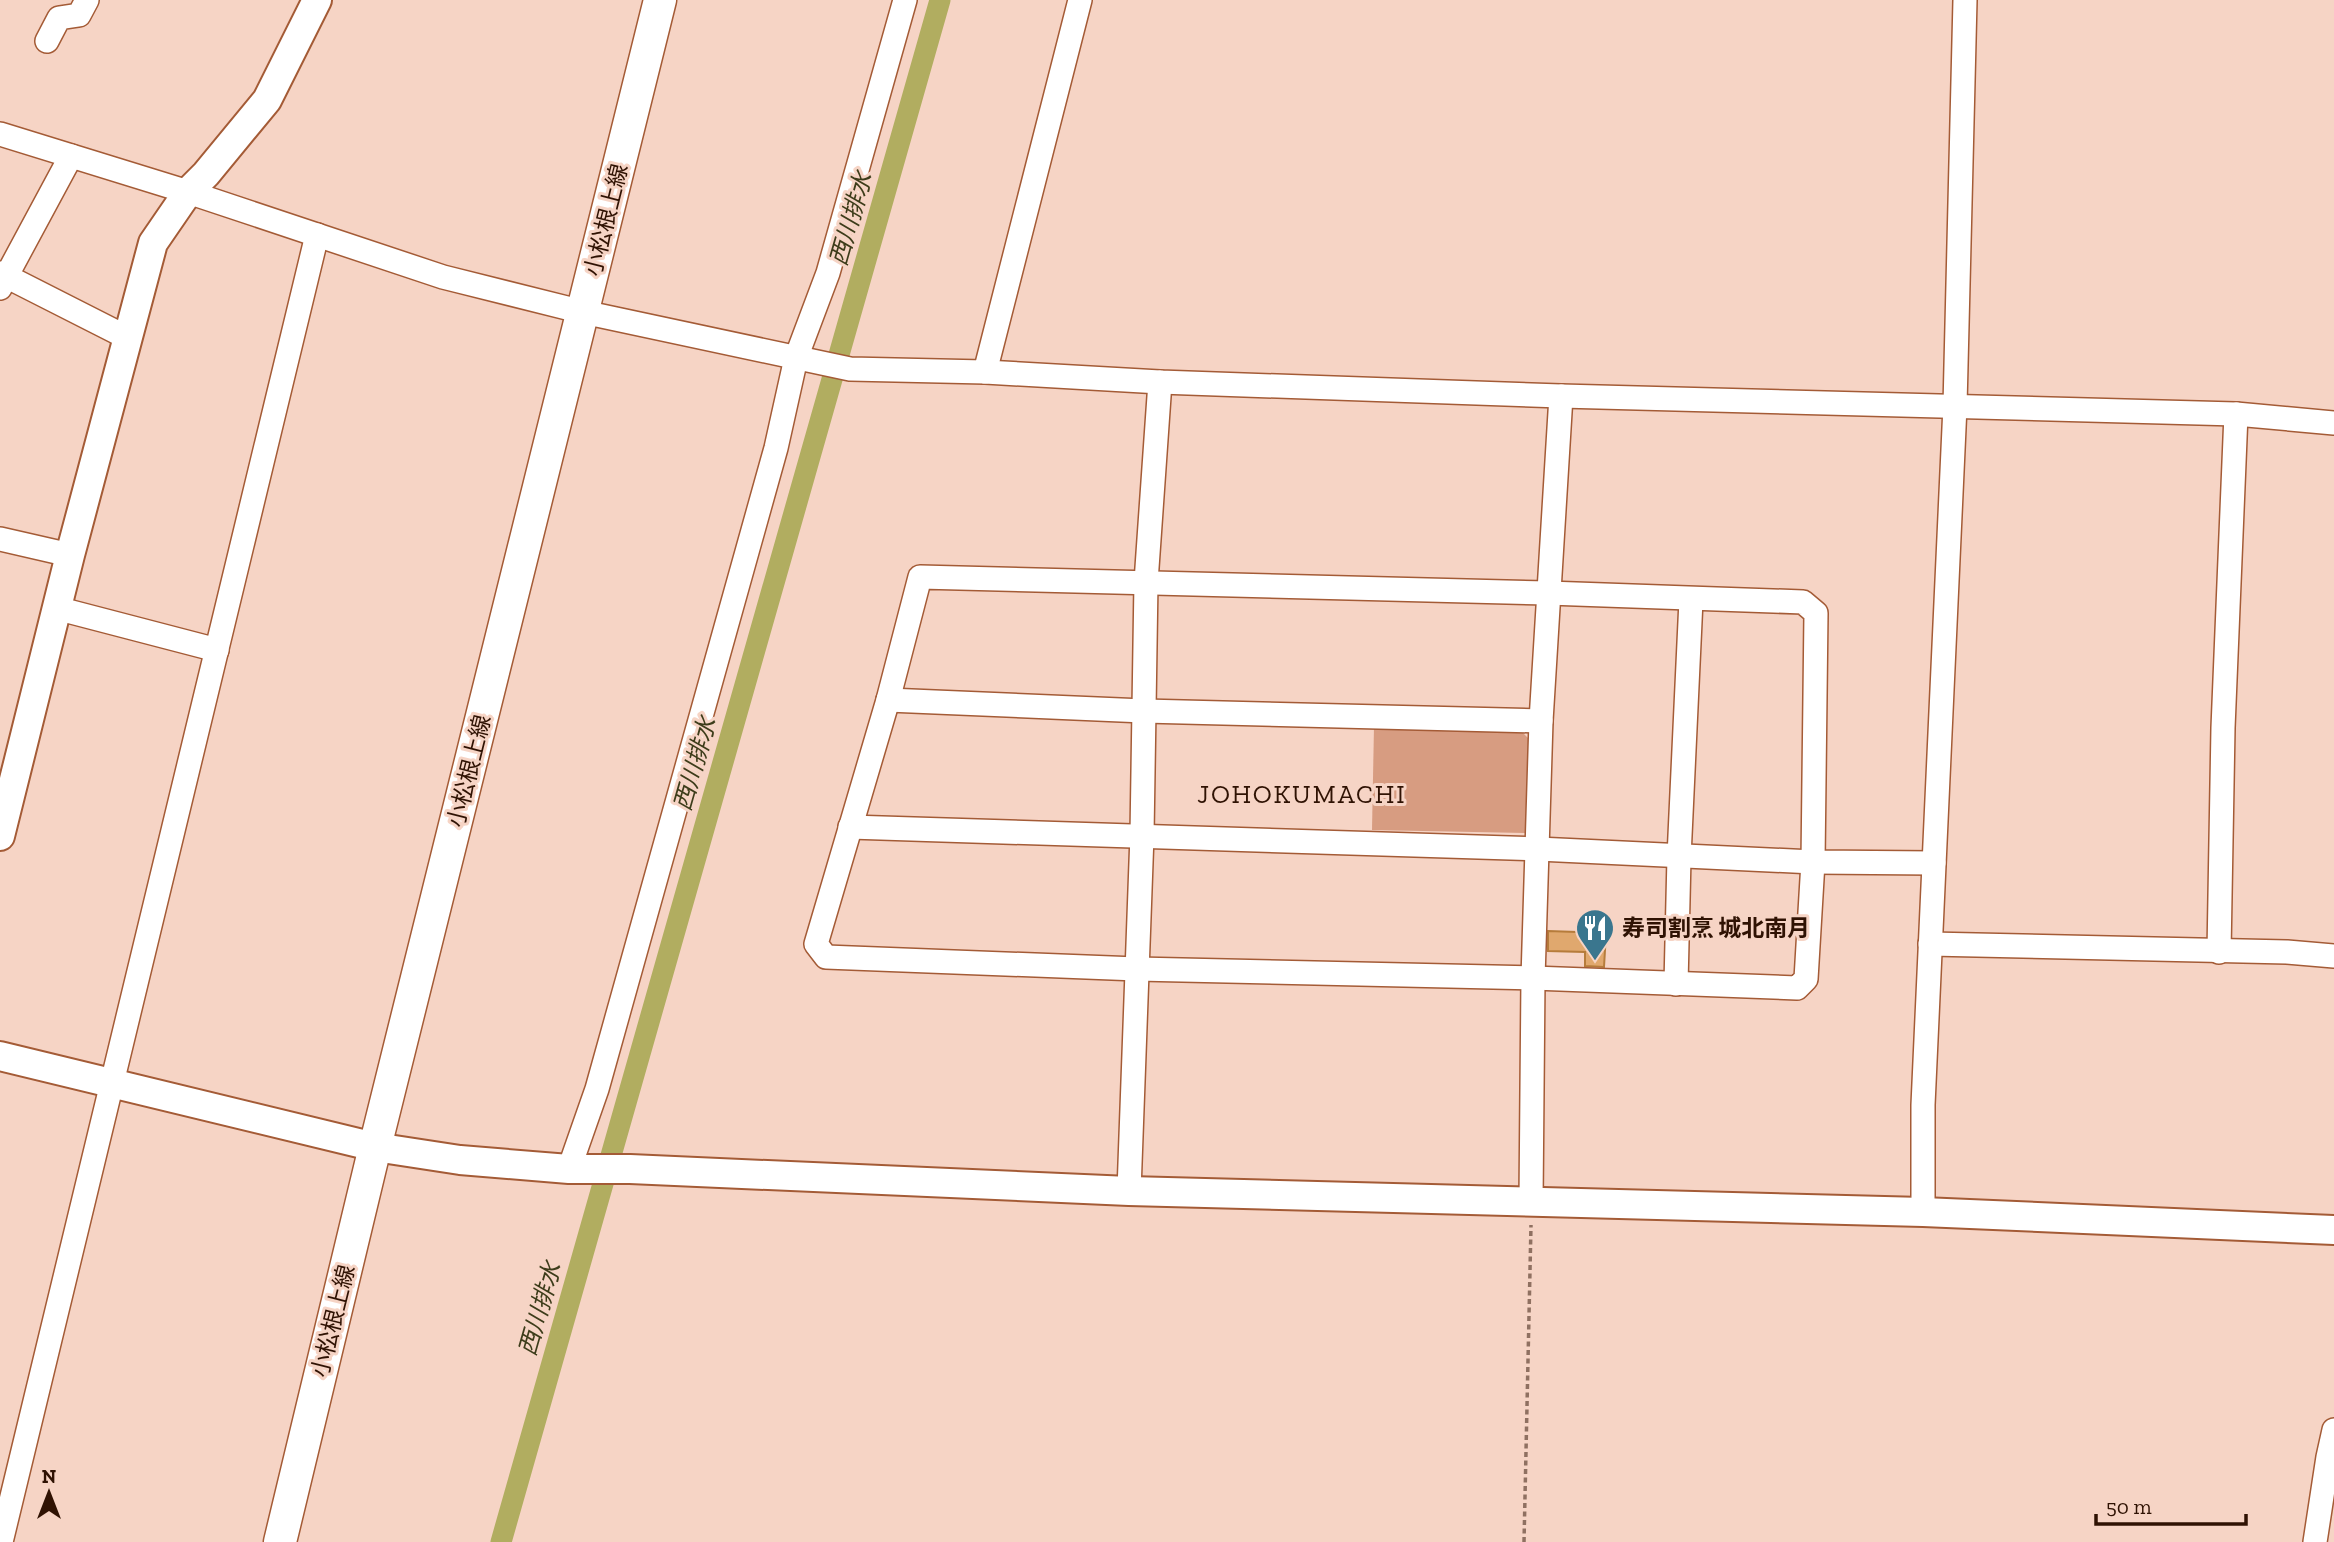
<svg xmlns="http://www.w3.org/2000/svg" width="2334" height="1542" font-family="'Zilla Slab','Noto Sans JP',serif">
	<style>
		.green { fill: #d79c81 }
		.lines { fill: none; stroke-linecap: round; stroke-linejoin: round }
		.canal { stroke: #b1ad60; stroke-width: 21 }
		.building { fill: #e0a86e; stroke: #b67c3b; stroke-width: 2 }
		.minor-casing { stroke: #a45b36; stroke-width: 26 }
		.tertiary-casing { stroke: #a45b36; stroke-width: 32 }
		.secondary-casing { stroke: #a45b36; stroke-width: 35 }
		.path { stroke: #8f7061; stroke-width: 3.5; stroke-dasharray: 5 3.5; stroke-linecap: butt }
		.minor { stroke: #fff; stroke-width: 23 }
		.tertiary { stroke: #fff; stroke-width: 28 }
		.secondary { stroke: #fff; stroke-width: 32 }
		.labels { text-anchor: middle; stroke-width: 6; stroke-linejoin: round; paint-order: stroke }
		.street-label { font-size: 23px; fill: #2f1203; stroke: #f6d4c5 }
		.poi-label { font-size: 23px; font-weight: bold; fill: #2f1203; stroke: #f6d4c5; text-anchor: start }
		.water-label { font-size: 24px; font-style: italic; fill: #3d3c1a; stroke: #f6d4c5 }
		.quarter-label { font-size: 26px; letter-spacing: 2px; fill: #2f1203; stroke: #f6d4c5 }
	</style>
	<rect width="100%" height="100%" fill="#f6d4c5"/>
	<path class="green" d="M1374,726L1522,732L1530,740L1525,833L1372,830Z"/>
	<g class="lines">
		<path class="canal" d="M501,1542L940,0"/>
	</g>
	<path class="building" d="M1548,931L1606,933L1604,967L1585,966V952L1548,951Z"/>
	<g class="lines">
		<defs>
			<g id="minor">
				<path d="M47,41L59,18L79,15L87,0"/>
				<path d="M0,134L188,192L443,277L583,312L850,369L985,372L1160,382L1561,396L2236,414L2334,423"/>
				<path d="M0,273L128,338"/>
				<path d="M0,288L71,156"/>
				<path d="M985,372L1080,0"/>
				<path d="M0,539L70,555"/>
				<path d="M920,577L1548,593L1803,602L1816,613L1813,862L1806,979L1797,988L1533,978L1137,969L826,957L816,944L888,700Z"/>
				<path d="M56,608L217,650"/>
				<path d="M888,700L1144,711L1541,721"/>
				<path d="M850,827L1538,849L1813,862L1934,863"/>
				<path d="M1930,944L2287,952L2334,956"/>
				<path d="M2219,952L2223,728L2236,414"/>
				<path d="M1676,984L1679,857L1691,600"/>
				<path d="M569,1169L597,1089L776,448L796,358L828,273L905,0"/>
				<path d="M1129,1191L1142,835L1146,582L1160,382"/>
				<path d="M1531,1202L1533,978L1541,721L1561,396"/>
				<path d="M1923,1212V1105L1955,406L1965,0"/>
				<path d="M1,1542L317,235"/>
				<path d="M2315,1542L2328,1457L2334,1430"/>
			</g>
			<g id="tertiary">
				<path d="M0,836L70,555L153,243L188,192L206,174L267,100L317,0"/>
				<path d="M0,1056L375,1147L460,1160L569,1169H630L1129,1191L1923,1212L2334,1230"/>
			</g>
			<path id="secondary" d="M280,1542L375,1147L660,0"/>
		</defs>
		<use href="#minor" class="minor-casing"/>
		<use href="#tertiary" class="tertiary-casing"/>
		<use href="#secondary" class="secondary-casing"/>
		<path class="path" d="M1524,1542L1531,1225"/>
		<use href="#minor" class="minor"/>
		<use href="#tertiary" class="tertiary"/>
		<use href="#secondary" class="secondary"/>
	</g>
	<defs>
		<symbol id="restaurant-pin" viewBox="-11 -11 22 30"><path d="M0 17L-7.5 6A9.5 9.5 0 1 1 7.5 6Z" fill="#3a768e" stroke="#f6d4c5"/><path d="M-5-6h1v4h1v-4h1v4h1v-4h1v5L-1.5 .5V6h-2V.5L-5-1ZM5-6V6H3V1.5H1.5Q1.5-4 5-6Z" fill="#fff"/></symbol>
	</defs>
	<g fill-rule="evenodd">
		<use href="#restaurant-pin" x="1573" y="906" width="44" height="60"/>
	</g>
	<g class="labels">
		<g class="street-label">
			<text transform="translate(606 220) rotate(-76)" y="8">小松根上線</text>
			<text transform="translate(469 771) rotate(-76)" y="8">小松根上線</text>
			<text transform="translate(333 1321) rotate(-76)" y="8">小松根上線</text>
		</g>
		<g class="poi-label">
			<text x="1622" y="936">寿司割烹 城北南月</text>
		</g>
		<g class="water-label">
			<text transform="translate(851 219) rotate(-74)" y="8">西川排水</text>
			<text transform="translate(695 764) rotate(-74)" y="8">西川排水</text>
			<text transform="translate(540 1309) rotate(-74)" y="8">西川排水</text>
		</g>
		<g class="quarter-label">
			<text x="1302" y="803">JOHOKUMACHI</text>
		</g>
	</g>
	<g transform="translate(49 1493)" stroke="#f6d4c5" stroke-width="5" paint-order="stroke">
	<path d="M0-5L12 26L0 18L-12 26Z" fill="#2f1203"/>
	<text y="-10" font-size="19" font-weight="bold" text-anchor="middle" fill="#2f1203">N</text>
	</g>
	<path d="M2096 1514v10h150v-10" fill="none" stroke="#2f1203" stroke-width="3.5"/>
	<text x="2106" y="1514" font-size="21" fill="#2f1203" stroke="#f6d4c5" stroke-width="5" paint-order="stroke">50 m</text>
</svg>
